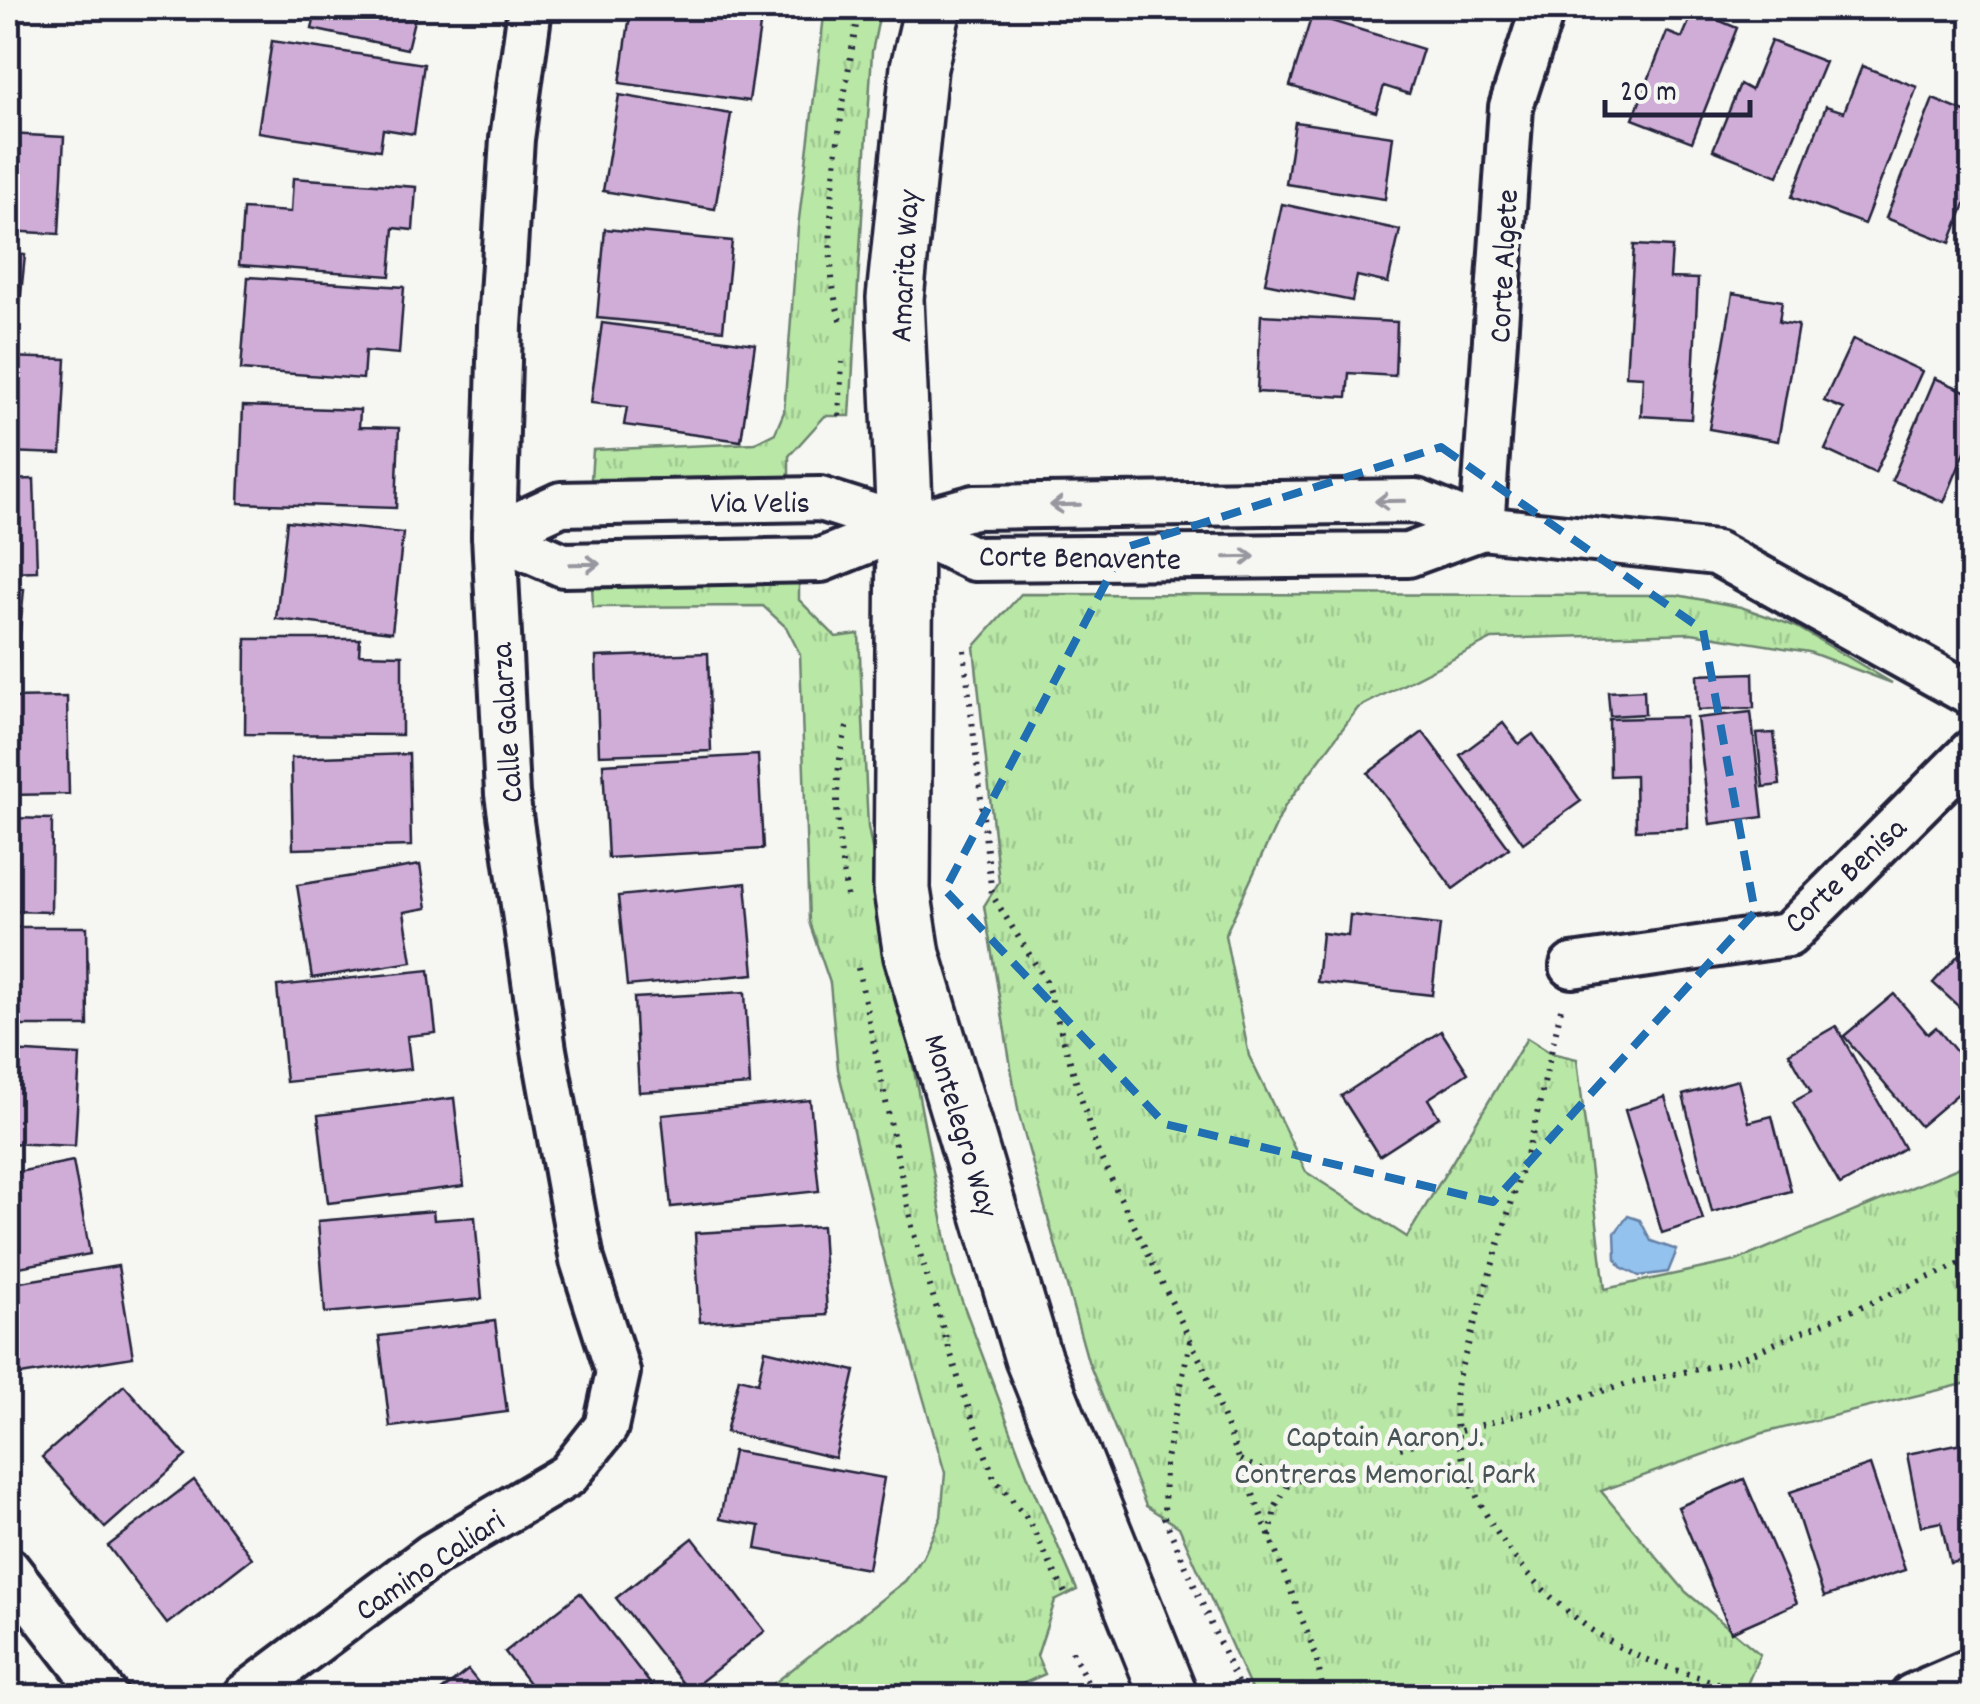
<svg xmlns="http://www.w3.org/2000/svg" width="1980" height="1704" font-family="Dekko,sans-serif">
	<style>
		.grass { fill: url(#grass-tufts); stroke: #6d8470; stroke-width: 2.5 }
		.water { fill: #93c2ee; stroke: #6682a6; stroke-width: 2.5 }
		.building { fill: #cfadd7; stroke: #22223b; stroke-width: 2.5 }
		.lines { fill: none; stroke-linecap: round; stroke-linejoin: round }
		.street-casing { stroke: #22223b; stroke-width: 50 }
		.secondary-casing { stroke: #22223b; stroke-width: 62 }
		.path { stroke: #22223b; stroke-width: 6; stroke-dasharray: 2.5 8; stroke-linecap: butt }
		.street { stroke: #f6f6f2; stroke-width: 42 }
		.secondary { stroke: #f6f6f2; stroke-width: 55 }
		.oneway { stroke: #9797a0 }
		.marked { fill: none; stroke: #1f6fb2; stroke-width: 8; stroke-dasharray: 20 12; stroke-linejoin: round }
		.labels { text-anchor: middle; stroke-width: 9; stroke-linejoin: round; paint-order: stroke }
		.street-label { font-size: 32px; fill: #22223b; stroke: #f6f6f2 }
		.park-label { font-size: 32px; fill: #485356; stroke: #f6f6f2 }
	</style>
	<defs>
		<pattern id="grass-tufts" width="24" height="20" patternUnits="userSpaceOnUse" patternTransform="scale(2.5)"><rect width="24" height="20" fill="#b8e7a6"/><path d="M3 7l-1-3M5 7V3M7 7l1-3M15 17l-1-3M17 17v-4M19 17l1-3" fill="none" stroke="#9ec690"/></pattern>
	</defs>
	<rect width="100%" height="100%" fill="#f6f6f2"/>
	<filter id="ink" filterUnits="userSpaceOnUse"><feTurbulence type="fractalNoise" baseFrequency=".01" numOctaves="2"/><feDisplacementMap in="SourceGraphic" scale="20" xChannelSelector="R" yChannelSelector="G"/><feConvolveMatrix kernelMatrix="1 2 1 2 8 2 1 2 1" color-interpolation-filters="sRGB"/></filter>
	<g filter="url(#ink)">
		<g class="grass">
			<path d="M825,8H881L872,52L850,416H825L789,456V477L591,479L593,450L755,443L775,433L784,412L798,227Z"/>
			<path d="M799,578V600L836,637L859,634L868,827L953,1277L1030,1482L1077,1590L1055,1601L1037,1656L1045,1674L995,1696H758L905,1581L923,1557L941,1517L945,1473L890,1282L838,1069L830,983L809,922L800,654L786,627L763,606L593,607L592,585Z"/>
			<path d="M1021,594L1677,595L1741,607L1797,627L1892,683L1809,652L1691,633L1492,639L1358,708L1285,806L1225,935L1249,1056L1306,1172L1407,1237L1527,1038L1551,1053L1577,1059L1605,1289L1736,1261L1972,1162V1382L1763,1433L1601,1491L1686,1592L1760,1654L1742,1696H1254L1179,1527L1146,1506L1088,1361L1019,1115L984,906L999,882L974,647Z"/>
		</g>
		<path class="water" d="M1628,1216L1640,1220L1651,1241L1677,1250L1668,1272L1639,1276L1621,1267L1616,1259L1615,1233Z"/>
		<g class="building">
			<path d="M317,8H417L407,49L312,29Z"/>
			<path d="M631,8H729L762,12L749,101L620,83Z"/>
			<path d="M1694,10L1737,28L1692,142L1633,119L1667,32L1682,38Z"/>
			<path d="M1312,15L1423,49L1409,94L1384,86L1376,112L1290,86Z"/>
			<path d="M8,29H17L15,125H8Z"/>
			<path d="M272,41L424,64L414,134L383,129L380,150L258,132Z"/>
			<path d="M1771,41L1825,62L1778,176L1713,150L1740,84L1751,90Z"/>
			<path d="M1862,66L1917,87L1864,224L1792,197L1826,106L1844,112Z"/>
			<path d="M619,95L731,114L715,209L603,191Z"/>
			<path d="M1933,99L1972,115V186L1950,243L1886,218Z"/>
			<path d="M1295,122L1393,136L1385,199L1286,184Z"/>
			<path d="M8,134L64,137L59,234L8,231Z"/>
			<path d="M293,178L416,187L413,230L394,228L390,276L239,265L243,209L291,212Z"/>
			<path d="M1282,204L1400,230L1388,283L1357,276L1352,301L1265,283Z"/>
			<path d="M605,229L732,241L723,330L597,318Z"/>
			<path d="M1634,245L1672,247L1670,278L1698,279L1691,419L1641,416L1643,377L1626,376Z"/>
			<path d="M8,253L25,255L15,353L8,352Z"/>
			<path d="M248,277L404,287L399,354L365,351L363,379L241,370Z"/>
			<path d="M1733,293L1782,301L1779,322L1798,325L1778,441L1709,429Z"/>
			<path d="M1261,315L1397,322L1395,376L1349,373L1347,397L1257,392Z"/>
			<path d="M602,323L755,344L741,441L624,425L627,407L591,403Z"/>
			<path d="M1853,339L1922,371L1875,473L1825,450L1844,409L1824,401Z"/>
			<path d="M8,357L66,359L61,454L8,452Z"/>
			<path d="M1935,378L1972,394V435L1944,502L1892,480Z"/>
			<path d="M243,406L360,410L359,427L399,428L396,508L239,503Z"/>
			<path d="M34,479L37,571L8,572V480Z"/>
			<path d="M287,521L403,533L392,632L276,619Z"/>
			<path d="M8,587L24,589L15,685L8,684Z"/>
			<path d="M246,639H360L359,654L402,655V735L245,734Z"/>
			<path d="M708,653L711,751L599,755L596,657Z"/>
			<path d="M1753,673L1754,708L1698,710L1697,675Z"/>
			<path d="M1644,690L1645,714L1610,716L1608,692Z"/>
			<path d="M67,697L69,794L8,795V698Z"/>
			<path d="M1751,712L1763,817L1710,824L1697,718Z"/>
			<path d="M1686,717L1688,828L1636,830L1635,775L1610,776L1609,719Z"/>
			<path d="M1503,723L1519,744L1533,734L1581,801L1523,843L1460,755Z"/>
			<path d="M1423,732L1509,848L1453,889L1368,773Z"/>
			<path d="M1774,733L1780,785L1763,787L1757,734Z"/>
			<path d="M409,754L411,846L293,849L291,758Z"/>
			<path d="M758,755L763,849L608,858L603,764Z"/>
			<path d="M8,818L52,819L51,912L8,911Z"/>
			<path d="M420,865L427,908L404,912L412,962L312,978L297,885Z"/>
			<path d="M746,883L754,974L627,986L618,896Z"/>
			<path d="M1350,915L1440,925L1432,995L1317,982L1322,933L1348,936Z"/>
			<path d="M8,927H87L88,1026H8Z"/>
			<path d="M1972,940V1019L1933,983Z"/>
			<path d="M429,970L436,1033L407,1036L411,1069L286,1082L277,986Z"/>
			<path d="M745,992L750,1085L639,1092L634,998Z"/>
			<path d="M1894,994L1928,1034L1936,1027L1972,1071V1082L1920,1126L1844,1036Z"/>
			<path d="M1836,1026L1904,1148L1840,1185L1793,1102L1811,1092L1789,1053Z"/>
			<path d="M1441,1031L1468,1073L1428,1099L1439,1117L1379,1156L1341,1096Z"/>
			<path d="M8,1051L80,1055L75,1146L8,1143Z"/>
			<path d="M1738,1080L1749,1122L1772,1116L1791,1191L1712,1212L1683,1095Z"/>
			<path d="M1665,1097L1703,1220L1662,1233L1625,1110Z"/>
			<path d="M454,1098L464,1186L328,1203L318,1115Z"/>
			<path d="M810,1100L819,1191L671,1207L662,1115Z"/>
			<path d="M73,1161L90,1254L8,1269V1174Z"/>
			<path d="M433,1211L434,1220L475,1217L482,1299L325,1313L318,1221Z"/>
			<path d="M822,1226L827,1315L700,1322L695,1233Z"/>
			<path d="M118,1266L133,1357L8,1377V1284Z"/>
			<path d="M495,1321L507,1412L390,1427L379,1336Z"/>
			<path d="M765,1350L855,1371L835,1458L726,1432L739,1378L758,1383Z"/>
			<path d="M124,1385L186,1456L105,1528L42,1457Z"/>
			<path d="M1972,1441V1559L1950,1563L1941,1522L1921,1526L1907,1454Z"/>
			<path d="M733,1451L884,1478L868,1569L756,1549L760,1526L720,1519Z"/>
			<path d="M1870,1465L1905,1570L1824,1597L1790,1492Z"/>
			<path d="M1744,1479L1797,1603L1731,1632L1678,1507Z"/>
			<path d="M194,1480L252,1558L167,1624L108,1546Z"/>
			<path d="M693,1538L765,1631L689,1691L616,1598Z"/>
			<path d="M580,1593L652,1686L639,1696H539L505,1652Z"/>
			<path d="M468,1670L489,1696H435Z"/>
		</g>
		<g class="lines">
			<defs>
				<g id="street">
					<path d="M1482,528L1511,107L1543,8"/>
					<path d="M494,535L563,565L821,560L905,526L974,507L1416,501L1482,528L1716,553L1972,695"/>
					<path d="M494,535L561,504L820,499L905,526L974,559L1408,555L1482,528"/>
					<path d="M1572,966L1788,935L1972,751"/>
					<path d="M8,1569L106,1696"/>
					<path d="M244,1696L432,1555L568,1475L606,1427L618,1372L582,1260L544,1050L507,794L494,535L500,326L512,139L530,8"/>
					<path d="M1912,1696L1972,1670"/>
				</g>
				<path id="secondary" d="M933,8L919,67L895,298L905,526L902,890L912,955L1033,1358L1169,1696"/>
			</defs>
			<use href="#street" class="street-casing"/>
			<use href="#secondary" class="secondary-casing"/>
			<g class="path">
				<path d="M841,320C814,249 846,85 859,8"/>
				<path d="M839,416L842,362"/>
				<path d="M964,650L992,895L1046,981L1096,1148L1202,1364L1316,1655L1324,1696"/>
				<path d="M847,896C837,836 830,779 849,721"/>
				<path d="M858,968L913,1231L960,1384L994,1478L1027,1518L1066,1595"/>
				<path d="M1561,1009L1533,1132L1457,1381C1441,1490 1536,1606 1629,1652C1668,1671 1713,1679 1753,1696"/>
				<path d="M1190,1341L1165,1464L1164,1517L1243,1696"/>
				<path d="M1400,1448L1631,1383L1732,1362L1972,1259"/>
				<path d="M1240,1460L1289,1483L1345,1467"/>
				<path d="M1270,1537L1275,1508L1289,1483"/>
				<path d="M1072,1651L1094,1696"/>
			</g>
			<use href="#street" class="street"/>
			<use href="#secondary" class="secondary"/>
		</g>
		<defs><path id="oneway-shaft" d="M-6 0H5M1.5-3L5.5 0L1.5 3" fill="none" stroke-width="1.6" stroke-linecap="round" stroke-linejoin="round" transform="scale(2.5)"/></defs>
		<g class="oneway">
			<use href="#oneway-shaft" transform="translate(1390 501) rotate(179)"/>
			<use href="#oneway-shaft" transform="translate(1065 505) rotate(179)"/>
			<use href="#oneway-shaft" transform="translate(1240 557) rotate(-1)"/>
			<use href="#oneway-shaft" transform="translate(585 564) rotate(-1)"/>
		</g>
	</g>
	<path class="marked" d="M1441,447L1703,630L1755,912L1493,1202L1165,1124L945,890L1124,548Z"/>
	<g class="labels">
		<g class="street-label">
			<text transform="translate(903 266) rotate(-87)" y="11">Amarita Way</text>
			<text transform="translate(1502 266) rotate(-87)" y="11">Corte Algete</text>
			<text x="760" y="512">Via Velis</text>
			<text transform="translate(1080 556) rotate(1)" y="11">Corte Benavente</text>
			<text transform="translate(505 723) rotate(-94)" y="11">Calle Galarza</text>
			<text transform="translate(1844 874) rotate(-43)" y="11">Corte Benisa</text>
			<text transform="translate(963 1125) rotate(73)" y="11">Montelegro Way</text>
			<text transform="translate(429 1564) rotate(-34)" y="11">Camino Caliari</text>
		</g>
		<g class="park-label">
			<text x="1385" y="1446">Captain Aaron J.<tspan x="1385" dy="37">Contreras Memorial Park</tspan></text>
		</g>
	</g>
	<rect width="1980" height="1704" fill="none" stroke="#f6f6f2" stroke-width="40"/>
	<rect x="20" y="20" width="1940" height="1664" fill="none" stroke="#22223b" stroke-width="4" filter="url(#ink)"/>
	<path d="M1605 100v15h145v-15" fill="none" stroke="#22223b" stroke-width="5"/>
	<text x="1620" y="100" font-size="30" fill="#22223b" stroke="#f6f6f2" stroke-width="8" paint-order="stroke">20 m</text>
</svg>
